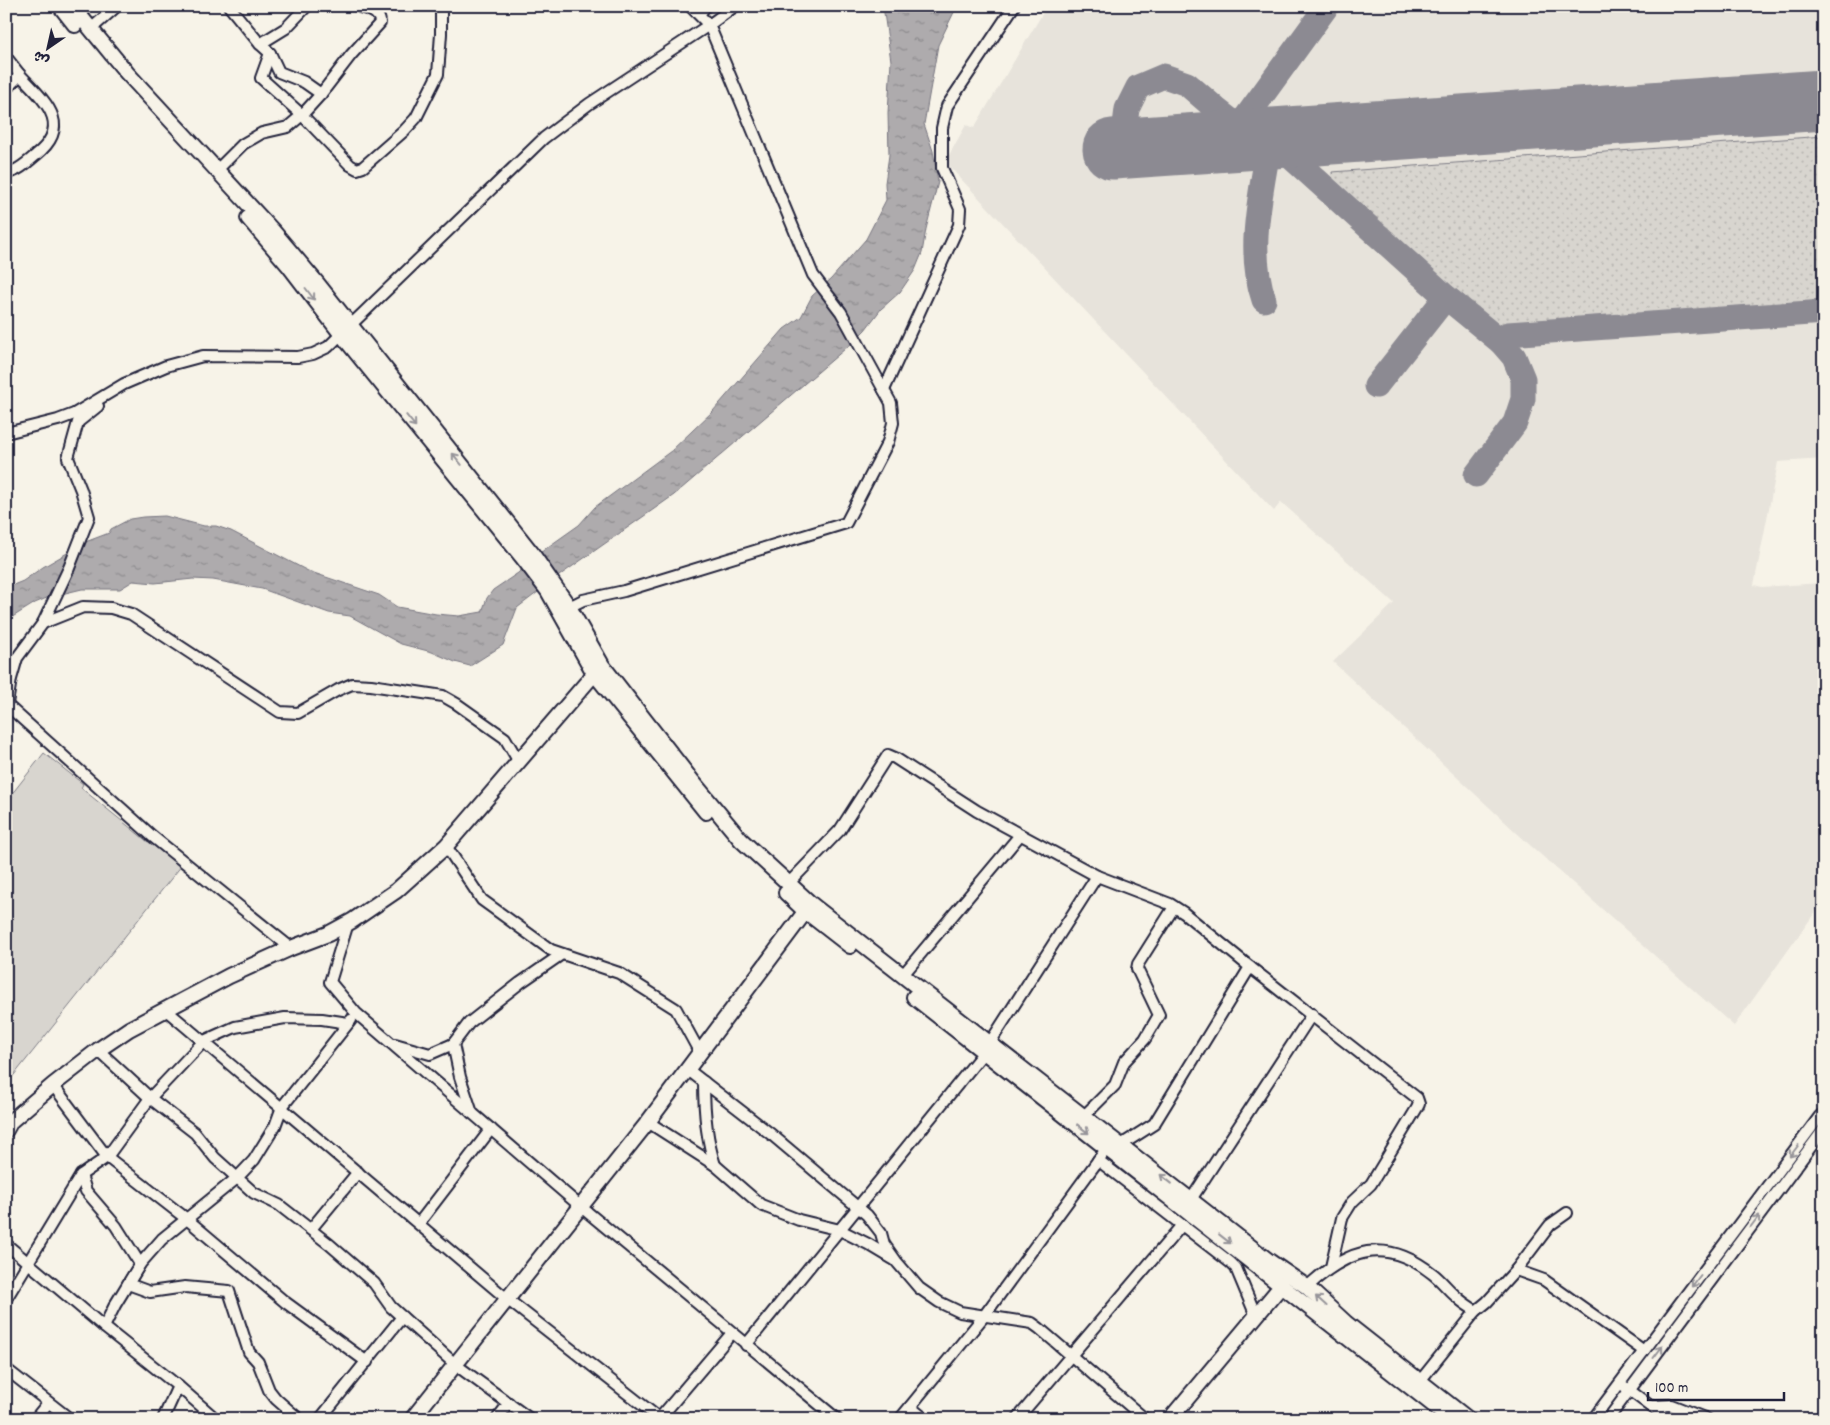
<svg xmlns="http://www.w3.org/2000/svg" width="1830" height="1425" font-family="Dekko,'Playpen Sans Arabic',sans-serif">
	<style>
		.built { fill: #e7e3db }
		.grass { fill: url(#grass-dots); stroke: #7d7c85 }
		.pitch { fill: #d8d5cf; stroke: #7d7c85 }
		.water { fill: url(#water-ripples); stroke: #76747f }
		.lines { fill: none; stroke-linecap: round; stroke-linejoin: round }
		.taxiway { stroke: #8c8a92; stroke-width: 25 }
		.runway { stroke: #8c8a92; stroke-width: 61 }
		.street-casing { stroke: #22223b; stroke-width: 14 }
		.secondary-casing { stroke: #22223b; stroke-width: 18 }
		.street { stroke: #f7f3e8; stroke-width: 10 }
		.secondary { stroke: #f7f3e8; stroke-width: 14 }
		.oneway { stroke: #97959a }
	</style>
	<defs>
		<pattern id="grass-dots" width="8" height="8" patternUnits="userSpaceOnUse" patternTransform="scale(1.25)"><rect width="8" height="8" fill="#d8d5cf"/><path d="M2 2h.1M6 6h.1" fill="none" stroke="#b9b7b3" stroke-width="1.8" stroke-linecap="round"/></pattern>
		<pattern id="water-ripples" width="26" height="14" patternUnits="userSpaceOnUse" patternTransform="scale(1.25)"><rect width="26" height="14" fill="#aeabad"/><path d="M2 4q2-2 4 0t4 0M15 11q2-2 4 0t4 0" fill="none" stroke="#8d8b8e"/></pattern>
	</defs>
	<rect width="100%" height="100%" fill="#f7f3e8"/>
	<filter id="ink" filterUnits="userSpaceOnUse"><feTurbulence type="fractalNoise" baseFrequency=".02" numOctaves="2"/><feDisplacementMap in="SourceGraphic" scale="10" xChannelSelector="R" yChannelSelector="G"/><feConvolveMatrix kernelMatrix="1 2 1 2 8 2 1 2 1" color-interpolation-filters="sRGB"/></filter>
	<g filter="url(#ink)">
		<path class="built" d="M1047,6H1824V459L1778,462L1754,585L1762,587L1821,583L1824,596V900L1734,1026L1531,846L1333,662L1394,603L1281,502L1274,511L945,162L966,125L974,128Z"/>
		<path class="grass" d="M1824,136V308H1821L1635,319L1554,326L1506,325L1497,326L1465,300L1339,190L1333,181L1332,172Z"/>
		<path class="pitch" d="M44,753L83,784L81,788L148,842L150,839L182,865L6,1085V806L13,797L11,795Z"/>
		<path class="water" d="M883,6H957L938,45L924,124L933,151L938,182L926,229L922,253L915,270L900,292L881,309L865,330L852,343L674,495L563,573L517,608L503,645L470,666L455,662L432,652L401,644L350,616L329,613L262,589L213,580L193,579L155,583L133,581L120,589H82L49,597L35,603L6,621V588L23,581L43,567L88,541L109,533L111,529L130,519L143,517L165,516L204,526H216L231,531L308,571L379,595L397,607L436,614L459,616L482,612L487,598L493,590L518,573L545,549L579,525L595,507L671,451L713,411L784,329L801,317L812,296L831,279L866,239L886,200L885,183L889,155L888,113L891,61Z"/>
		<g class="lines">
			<g class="taxiway">
				<path d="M1227,141L1239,127L1327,6"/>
				<path d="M1132,148L1124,133L1127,109L1138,87L1164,76L1187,84L1216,109L1239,127L1270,138L1446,297"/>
				<path d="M1264,300C1246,248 1262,191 1270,138"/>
				<path d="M1376,386L1446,297L1501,342"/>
				<path d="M1476,475L1515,423L1523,399V379L1514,357L1501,342L1508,334L1824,312"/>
			</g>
			<path class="runway" d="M1113,149L1824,100"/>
			<defs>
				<g id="street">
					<path d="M229,6L260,44L270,53L279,72L304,82L321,94"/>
					<path d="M699,14L706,6"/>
					<path d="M91,29L117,6"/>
					<path d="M260,44L286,28L307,6"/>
					<path d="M270,53L261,78L302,115L350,165L357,169L363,167L404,131L416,118L438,74L441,34V6"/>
					<path d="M6,57C12,64 17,72 23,78C47,103 72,126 36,155C28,162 16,173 6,173"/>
					<path d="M6,89L20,75"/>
					<path d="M217,170L243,144L262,133L288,127L302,115L321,94L351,55L380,23C380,11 367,10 358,6"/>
					<path d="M884,390L959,225L960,209L942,168V128L947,106L1014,6"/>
					<path d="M6,433L58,420L74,414L124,384L166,366L203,356L298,357L313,354L328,347L544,138L589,104L709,25L735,6"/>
					<path d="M569,607L583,600L624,591L846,523L888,442L893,423L891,403L841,312L813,275L709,25L690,6"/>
					<path d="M43,623L69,568L89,517L81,490L68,458L78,422L98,406"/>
					<path d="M8,706L152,836L291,948"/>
					<path d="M6,710L11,679L17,658L43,623L83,607L111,608L131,614L280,712L298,713L338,690L352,684L371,685L443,696L457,704L505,738L519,762"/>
					<path d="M446,846L482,900L551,950L619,973L676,1009L700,1053"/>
					<path d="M789,883L840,830L888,755L895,758L977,811L1097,876L1170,904L1184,913L1250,967L1417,1098L1419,1104L1417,1108L1371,1184L1352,1202L1342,1218L1331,1267"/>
					<path d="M348,923L330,982L356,1013L580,1206L837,1419"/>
					<path d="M902,976L1020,835"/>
					<path d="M166,1010L507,1299L660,1419"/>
					<path d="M395,1044L430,1054L453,1044"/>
					<path d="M98,1050L150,1098L195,1133L215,1158L254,1193L279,1205L329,1244L374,1283L391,1307L456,1365L530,1419"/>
					<path d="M687,1069L772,1135L867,1215L881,1233L884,1244L896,1261L919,1288L939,1302L960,1312L1032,1323L1039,1328L1145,1419"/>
					<path d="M704,1082C704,1110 706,1138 715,1165"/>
					<path d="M53,1085L107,1157L188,1220L285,1302L367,1362"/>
					<path d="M472,1113L460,1077L453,1044L469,1023L520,983L562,954"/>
					<path d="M1084,1116L1115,1085L1124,1062L1145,1039L1159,1015L1137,969L1138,964L1174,907"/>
					<path d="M648,1122L715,1165L761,1205L799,1220L840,1230L868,1244L893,1259"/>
					<path d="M1121,1145L1154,1124L1250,967"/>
					<path d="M1098,1160L1231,1263L1236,1268L1256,1316"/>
					<path d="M81,1175L86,1191L116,1226L140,1264L128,1284L150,1292L185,1287L229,1291L249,1352L258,1362L269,1390L276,1399L299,1419"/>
					<path d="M1188,1204L1312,1014"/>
					<path d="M419,1223L491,1129"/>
					<path d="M311,1229L358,1172"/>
					<path d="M6,1244L104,1327L178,1386L216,1419"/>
					<path d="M1516,1270L1544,1280L1644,1351"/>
					<path d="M1307,1287C1348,1249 1385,1236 1433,1274C1442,1281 1449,1291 1458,1298C1463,1303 1470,1307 1476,1311"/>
					<path d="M6,1299L81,1175L107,1157L150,1098L204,1041L235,1027L285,1018L322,1019L348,1023"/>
					<path d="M104,1327L115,1305L140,1264L162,1239L237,1178L254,1160L275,1126L282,1107L351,1020"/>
					<path d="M746,1345L984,1052L1097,876"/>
					<path d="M6,1369L70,1419"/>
					<path d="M1420,1381L1476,1311L1487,1302L1516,1270L1550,1225L1567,1213"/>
					<path d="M1625,1387L1668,1419"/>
					<path d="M1651,1406L1671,1405L1707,1419"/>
					<path d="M910,1407L925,1419"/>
					<path d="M35,1419L48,1403"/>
					<path d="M163,1419L178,1386"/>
					<path d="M320,1419L402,1317"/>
					<path d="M497,1419L509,1403"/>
					<path d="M659,1419L732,1333"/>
					<path d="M900,1419L984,1316L1110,1144"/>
					<path d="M1017,1419L1182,1225"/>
					<path d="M1593,1419L1820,1116L1824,1113"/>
					<path d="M1608,1419L1824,1129"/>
				</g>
				<g id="secondary">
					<path d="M60,6L75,25"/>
					<path d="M72,6L127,73L273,231L317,283L531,552L569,607L602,665L693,782L741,840L811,904L1269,1261L1307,1287L1346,1323L1468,1419"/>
					<path d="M248,218L289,266L342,335L523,558L548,591L594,673L706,812"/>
					<path d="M786,893L805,911L850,946"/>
					<path d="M914,997L1451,1419"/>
					<path d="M6,1130L11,1121L53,1085L98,1050L129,1029L229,976L291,948L328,934L352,921L396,891L446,846L600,667"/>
					<path d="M412,1419L648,1122L811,904"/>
					<path d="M1170,1419L1282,1285"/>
				</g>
			</defs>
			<use href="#street" class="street-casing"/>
			<use href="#secondary" class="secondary-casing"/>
			<use href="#street" class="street"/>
			<use href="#secondary" class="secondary"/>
		</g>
		<defs><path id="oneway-shaft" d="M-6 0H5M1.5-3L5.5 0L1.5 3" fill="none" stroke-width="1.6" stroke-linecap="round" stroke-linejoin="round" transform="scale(1.25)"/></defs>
		<g class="oneway">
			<use href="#oneway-shaft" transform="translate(310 294) rotate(53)"/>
			<use href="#oneway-shaft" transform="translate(411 421) rotate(51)"/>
			<use href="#oneway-shaft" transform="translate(457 459) rotate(-129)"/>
			<use href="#oneway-shaft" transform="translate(1083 1129) rotate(38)"/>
			<use href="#oneway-shaft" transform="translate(1794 1151) rotate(127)"/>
			<use href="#oneway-shaft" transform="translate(1166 1179) rotate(-142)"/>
			<use href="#oneway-shaft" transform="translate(1755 1221) rotate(-53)"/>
			<use href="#oneway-shaft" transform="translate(1225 1239) rotate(38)"/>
			<use href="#oneway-shaft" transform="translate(1696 1281) rotate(127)"/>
			<use href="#oneway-shaft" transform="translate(1321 1301) rotate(-138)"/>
			<use href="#oneway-shaft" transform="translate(1658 1352) rotate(-53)"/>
		</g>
	</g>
	<rect width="1830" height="1425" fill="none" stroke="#f7f3e8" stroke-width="25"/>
	<rect x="12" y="12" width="1805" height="1400" fill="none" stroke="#22223b" stroke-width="2" filter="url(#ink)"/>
	<g transform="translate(48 48) rotate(214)" stroke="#f7f3e8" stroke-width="4" paint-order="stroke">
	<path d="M0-4L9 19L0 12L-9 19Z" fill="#22223b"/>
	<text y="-8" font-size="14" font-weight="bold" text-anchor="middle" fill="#22223b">ش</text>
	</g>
	<path d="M1648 1392v8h136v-8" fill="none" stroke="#22223b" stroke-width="2.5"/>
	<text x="1655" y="1392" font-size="15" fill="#22223b" stroke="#f7f3e8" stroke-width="4" paint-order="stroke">100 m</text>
</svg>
